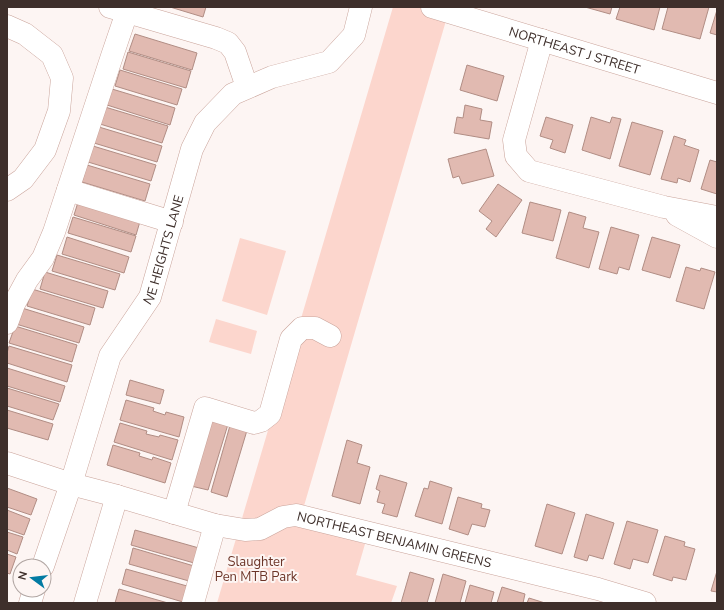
<svg xmlns="http://www.w3.org/2000/svg" width="724" height="610" font-family="'Nunito Sans',sans-serif">
	<style>
		.green { fill: #fcd6cd }
		.building { fill: #e1bab1; stroke: #b18d84 }
		.lines { fill: none; stroke-linecap: round; stroke-linejoin: round }
		.minor-casing { stroke: #caa49b; stroke-width: 23 }
		.minor { stroke: #fff; stroke-width: 22 }
		.labels { text-anchor: middle; stroke-width: 4; stroke-linejoin: round; paint-order: stroke }
		.street-label { font-size: 13px; fill: #3e2f2b; stroke: #fdf5f3 }
		.park-label { font-size: 13px; fill: #6c3528; stroke: #fdf5f3 }
	</style>
	<rect width="100%" height="100%" fill="#fdf5f3"/>
	<g class="green">
		<path d="M393,7H450L299,523L365,544L356,575L397,586L391,603H217Z"/>
		<path d="M240,238L286,251L267,315L222,301Z"/>
		<path d="M216,319L257,331L251,354L209,342Z"/>
	</g>
	<g class="building">
		<path d="M170,7H206L203,17Z"/>
		<path d="M585,7H612L610,14Z"/>
		<path d="M620,7H660L654,30L616,19Z"/>
		<path d="M668,7H709L700,39L662,29Z"/>
		<path d="M717,10V35L710,33Z"/>
		<path d="M135,34L197,53L192,70L129,51Z"/>
		<path d="M128,52L191,71L186,88L123,69Z"/>
		<path d="M467,65L504,76L497,101L460,90Z"/>
		<path d="M120,70L182,89L177,105L115,86Z"/>
		<path d="M112,89L175,108L170,125L107,105Z"/>
		<path d="M465,105L482,109L480,120L492,122L489,139L454,133L457,117L463,118Z"/>
		<path d="M105,107L168,126L162,143L100,124Z"/>
		<path d="M546,117L573,125L565,153L550,148L553,140L540,136Z"/>
		<path d="M591,117L610,123L612,117L621,119L610,159L582,150Z"/>
		<path d="M632,122L663,131L650,175L619,166Z"/>
		<path d="M99,127L162,146L157,162L94,143Z"/>
		<path d="M674,136L686,140L684,145L699,150L690,182L678,178L677,183L661,179Z"/>
		<path d="M93,146L156,165L151,181L88,162Z"/>
		<path d="M486,149L494,176L462,184L459,176L453,178L448,159Z"/>
		<path d="M710,160L717,162V194L701,189Z"/>
		<path d="M87,165L150,184L145,201L82,182Z"/>
		<path d="M498,184L522,200L496,237L486,229L492,221L479,211Z"/>
		<path d="M79,199L141,218L136,235L74,215Z"/>
		<path d="M530,202L561,210L553,241L522,233Z"/>
		<path d="M569,212L586,217L583,228L599,232L589,268L556,258Z"/>
		<path d="M73,217L136,236L131,252L68,233Z"/>
		<path d="M611,227L639,235L629,270L619,267L617,274L599,269Z"/>
		<path d="M67,237L129,257L124,273L62,254Z"/>
		<path d="M652,237L680,245L670,278L642,270Z"/>
		<path d="M57,255L120,274L115,290L52,271Z"/>
		<path d="M686,267L700,271L701,268L715,272L704,309L676,301Z"/>
		<path d="M45,272L108,291L103,308L40,289Z"/>
		<path d="M32,289L95,308L90,325L27,306Z"/>
		<path d="M22,308L84,327L79,343L16,324Z"/>
		<path d="M15,326L77,345L72,362L9,343Z"/>
		<path d="M9,346L72,365L67,382L7,363V353Z"/>
		<path d="M7,368L65,386L60,402L7,386Z"/>
		<path d="M130,380L164,390L160,404L126,395Z"/>
		<path d="M7,388L59,404L53,420L7,406Z"/>
		<path d="M126,400L154,408L153,411L165,415L166,412L184,417L179,437L120,420Z"/>
		<path d="M7,410L53,424L48,440L7,428Z"/>
		<path d="M212,415L229,421L208,490L191,486Z"/>
		<path d="M231,422L248,427L227,497L211,492Z"/>
		<path d="M120,423L147,431L146,434L159,437L160,435L178,440L172,460L114,442Z"/>
		<path d="M347,440L362,445L357,463L370,467L360,504L332,496Z"/>
		<path d="M113,445L140,453L139,456L152,460L153,457L171,463L165,483L107,465Z"/>
		<path d="M380,475L407,483L397,517L382,513L385,504L377,502L380,491L376,489Z"/>
		<path d="M430,481L452,488L442,524L415,516L424,488L428,489Z"/>
		<path d="M7,488L37,499L31,515L7,507Z"/>
		<path d="M458,497L482,504L481,508L490,510L485,527L472,524L468,535L449,529Z"/>
		<path d="M547,504L575,513L562,554L535,546Z"/>
		<path d="M7,510L30,519L24,535L7,529Z"/>
		<path d="M586,514L614,523L603,559L589,555L587,561L574,557Z"/>
		<path d="M627,521L658,530L648,563L633,559L630,569L614,564Z"/>
		<path d="M135,530L199,548L194,563L131,545Z"/>
		<path d="M7,532L23,537L17,554L7,550Z"/>
		<path d="M665,536L685,542L684,546L695,549L686,580L673,577L672,581L653,575Z"/>
		<path d="M133,548L194,566L189,581L129,564Z"/>
		<path d="M7,554L16,557L10,574L7,573Z"/>
		<path d="M126,569L187,586L183,602L122,584Z"/>
		<path d="M717,571V592L711,591Z"/>
		<path d="M410,572L434,579L427,603H401Z"/>
		<path d="M443,574L466,581L460,603H435Z"/>
		<path d="M470,585L494,592L491,603H465Z"/>
		<path d="M502,587L525,594L523,603H497Z"/>
		<path d="M119,589L168,603H115Z"/>
		<path d="M529,598L545,603H527Z"/>
	</g>
	<g class="lines">
		<defs>
			<g id="minor">
				<path d="M110,7L216,38L228,43L235,52L247,87"/>
				<path id="s1" d="M432,7L717,93"/>
				<path d="M7,26L25,34L52,55L62,78L59,111L45,150L23,179L7,190"/>
				<path d="M542,40L514,140L516,156L529,171L664,207L717,217"/>
				<path d="M68,190L172,222"/>
				<path d="M677,215L717,237"/>
				<path d="M7,323L14,304L27,280L43,258L54,232L112,56L127,12"/>
				<path id="s2" d="M7,463L71,484L117,496L215,525L245,530L260,529L283,517L296,515L598,589L645,603"/>
				<path d="M174,513L205,408L254,423L261,421L270,414L291,339L302,328H315L330,336"/>
				<path id="s3" d="M43,566L71,484L110,356L150,297L192,149L205,123L233,94L272,77L329,62L354,35L361,7"/>
				<path d="M30,603L34,590"/>
				<path d="M85,603L117,496"/>
				<path d="M193,603L215,525"/>
			</g>
		</defs>
		<use href="#minor" class="minor-casing"/>
		<use href="#minor" class="minor"/>
	</g>
	<g class="labels">
		<g class="street-label">
			<text dy="5" stroke="none"><textPath href="#s1" startOffset="149">NORTHEAST J STREET</textPath></text>
			<text dy="5" stroke="none"><textPath href="#s3" startOffset="341">NE HEIGHTS LANE</textPath></text>
			<text dy="5" stroke="none"><textPath href="#s2" startOffset="403">NORTHEAST BENJAMIN GREENS</textPath></text>
		</g>
		<g class="park-label">
			<text x="256" y="566">Slaughter<tspan x="256" dy="15">Pen MTB Park</tspan></text>
		</g>
	</g>
	<rect width="724" height="610" fill="none" stroke="#3e2f2b" stroke-width="16"/>
	<g transform="translate(32 578) rotate(285)"><circle r="19" fill="#fdf5f3" stroke="#b1a6a3"/>
	<path d="M0-3L7 15L0 10L-7 15Z" fill="#027ba3"/>
	<text y="-6" font-size="11" font-weight="bold" text-anchor="middle" fill="#3e2f2b">N</text>
	</g>
</svg>
